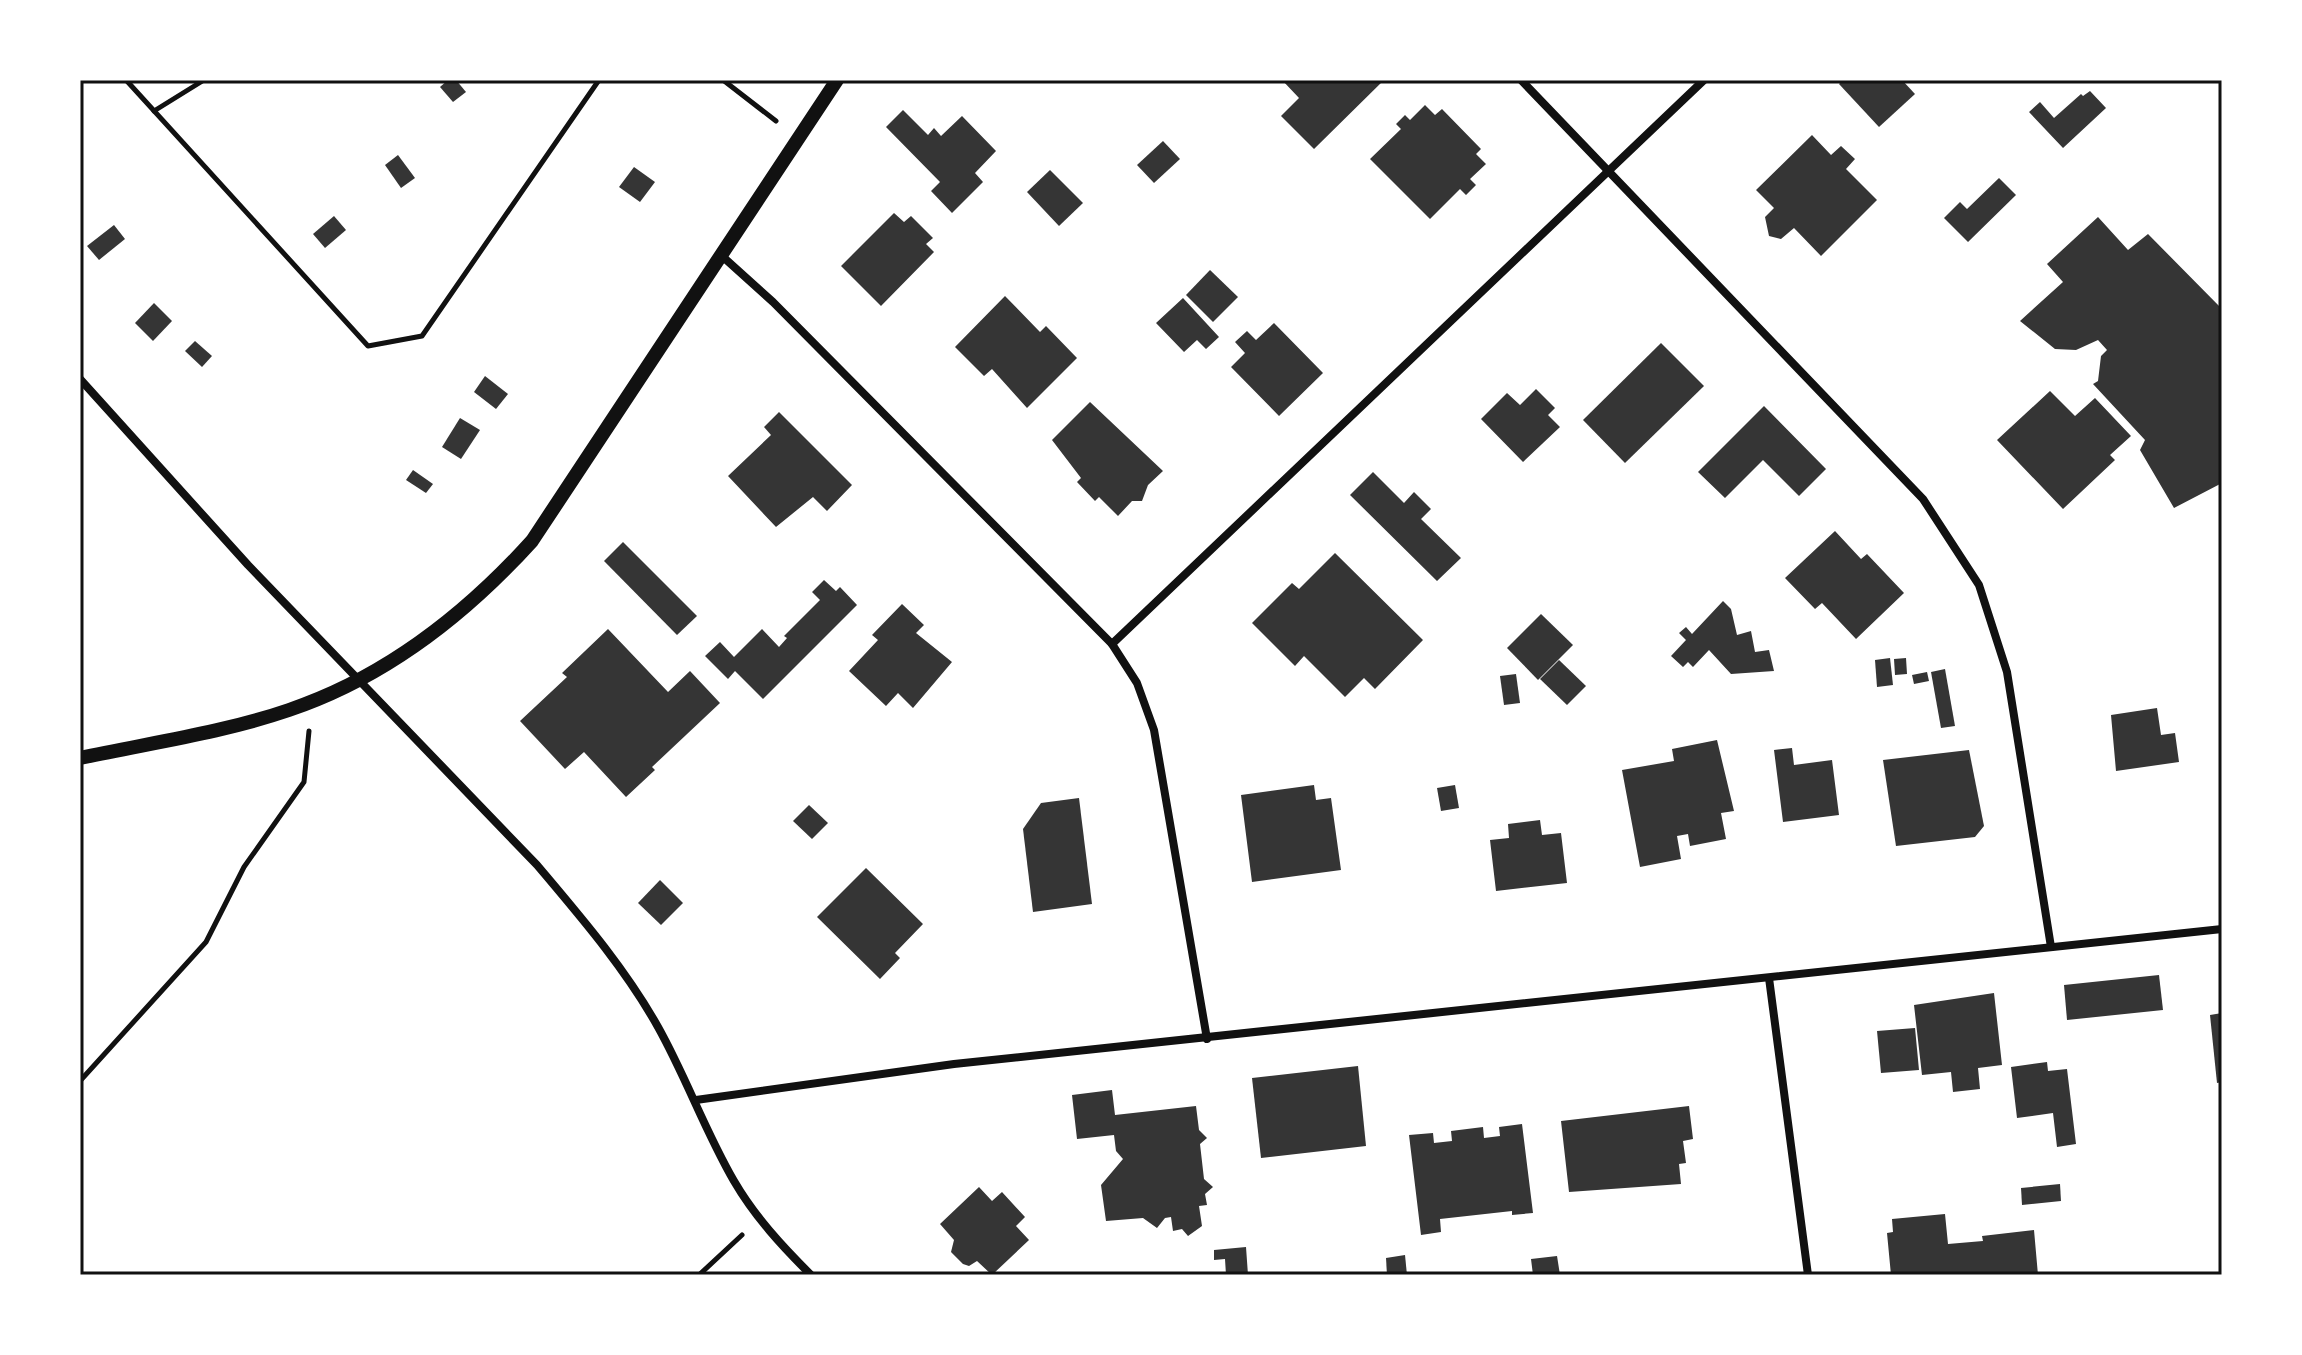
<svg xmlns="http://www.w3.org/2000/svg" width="2302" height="1355" font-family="Jost,sans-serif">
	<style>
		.building { fill: #353535 }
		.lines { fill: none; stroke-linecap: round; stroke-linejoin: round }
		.path { stroke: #111; stroke-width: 5 }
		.minor { stroke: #111; stroke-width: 8 }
		.tertiary { stroke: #111; stroke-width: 14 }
		.neatline { fill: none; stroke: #111; stroke-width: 3 }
	</style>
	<rect width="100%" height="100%" fill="#fff"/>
	<g class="building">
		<path d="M448,80H456L466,92L453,102L440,87Z"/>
		<path d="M1282,80H1384L1314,149L1281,116L1299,98Z"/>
		<path d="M1843,80H1902L1915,94L1879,127L1839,84Z"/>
		<path d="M2090,91L2106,108L2063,148L2029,112L2040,102L2054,118L2081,94L2083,96Z"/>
		<path d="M1425,105L1435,115L1442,109L1481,149L1476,154L1486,164L1470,179L1476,185L1466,195L1460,189L1430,219L1370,159L1401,129L1396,124L1405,115L1410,120Z"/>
		<path d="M903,110L928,135L934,128L941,136L962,116L996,151L975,173L983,182L952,213L931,191L940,182L886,127Z"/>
		<path d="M1812,135L1831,155L1841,146L1855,159L1846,169L1877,200L1821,256L1794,228L1781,239L1769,236L1765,217L1774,208L1756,190Z"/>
		<path d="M1163,141L1180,159L1154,183L1137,165Z"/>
		<path d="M398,155L415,178L401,188L385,165Z"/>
		<path d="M634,167L655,182L640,202L619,187Z"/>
		<path d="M1050,170L1083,203L1059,226L1027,192Z"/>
		<path d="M1999,178L2016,195L1968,242L1944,218L1960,202L1967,209Z"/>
		<path d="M894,213L904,222L911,216L933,238L926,244L934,252L881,306L841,266Z"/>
		<path d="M334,216L346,230L325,248L313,234Z"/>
		<path d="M2098,217L2128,250L2148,234L2222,309V483L2174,508L2140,450L2145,440L2093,384L2098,381L2101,356L2107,350L2098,340L2076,350L2055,349L2020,321L2063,282L2047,264Z"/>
		<path d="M114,225L125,239L99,260L87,246Z"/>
		<path d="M1210,270L1238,297L1213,322L1186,295Z"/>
		<path d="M1005,296L1040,332L1046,326L1077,358L1027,408L992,369L984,376L955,347Z"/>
		<path d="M1183,298L1219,337L1206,349L1197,340L1184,352L1156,323Z"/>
		<path d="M154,303L172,321L153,341L135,323Z"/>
		<path d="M1274,323L1323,373L1279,416L1231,367L1245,353L1235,342L1247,331L1256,340Z"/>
		<path d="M195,341L212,356L202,367L185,351Z"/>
		<path d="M1661,343L1704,386L1625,463L1583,420Z"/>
		<path d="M485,376L508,394L496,409L474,392Z"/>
		<path d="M1536,389L1555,408L1548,415L1560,427L1523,462L1481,419L1507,393L1520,405Z"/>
		<path d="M2050,391L2075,416L2095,398L2131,436L2110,455L2115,460L2063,509L1997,440Z"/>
		<path d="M1090,402L1163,471L1148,485L1142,501H1132L1118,516L1099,497L1095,501L1077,482L1081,478L1052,440Z"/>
		<path d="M1764,406L1826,469L1799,496L1763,460L1725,498L1698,472Z"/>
		<path d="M779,412L852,485L827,511L813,497L776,527L728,476L771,435L764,427Z"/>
		<path d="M460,418L480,430L461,459L442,447Z"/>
		<path d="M413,470L433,484L426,493L406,480Z"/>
		<path d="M1373,472L1404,503L1414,492L1431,509L1421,519L1461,558L1437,581L1350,495Z"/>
		<path d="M1835,531L1861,559L1867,554L1904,593L1856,639L1822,603L1815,609L1785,578Z"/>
		<path d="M623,542L697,616L677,635L604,561Z"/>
		<path d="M1335,553L1423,640L1375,689L1364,678L1345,697L1304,656L1295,666L1252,623L1292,583L1299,589Z"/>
		<path d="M824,580L836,591L840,587L857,605L763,699L735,671L728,679L705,656L720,642L734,657L762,629L779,647L787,638L784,636L820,600L812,592Z"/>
		<path d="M1723,601L1731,609L1737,635L1751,631L1755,652L1769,650L1774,671L1731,674L1709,650L1693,667L1688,662L1683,667L1671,656L1686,640L1679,633L1686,627L1692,634Z"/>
		<path d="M902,604L924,625L916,633L952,662L913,708L898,693L886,706L849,671L878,640L872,635Z"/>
		<path d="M1541,614L1573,645L1538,680L1507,648Z"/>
		<path d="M608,629L668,692L690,671L720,703L652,767L655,770L626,797L584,752L565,769L520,721L567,677L562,673Z"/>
		<path d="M1890,658L1893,685L1877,687L1875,660Z"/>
		<path d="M1906,658L1907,674L1895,675L1894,659Z"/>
		<path d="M1559,660L1586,686L1567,705L1540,679Z"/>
		<path d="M1945,669L1955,726L1941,728L1931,672Z"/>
		<path d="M1927,672L1929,681L1914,684L1912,675Z"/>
		<path d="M1516,674L1520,703L1504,705L1500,676Z"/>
		<path d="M2157,708L2161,735L2175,733L2179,762L2116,771L2111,715Z"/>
		<path d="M1717,740L1734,811L1721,813L1726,839L1690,846L1688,834L1677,836L1681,859L1640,867L1622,770L1674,761L1672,749Z"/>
		<path d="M1792,748L1794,765L1832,760L1839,815L1783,822L1774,750Z"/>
		<path d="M1969,750L1984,826L1975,837L1896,846L1883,760Z"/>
		<path d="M1314,785L1316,800L1331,798L1341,870L1252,882L1241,795Z"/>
		<path d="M1455,785L1459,808L1441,811L1437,788Z"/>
		<path d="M1079,798L1092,904L1033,912L1023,829L1041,803Z"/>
		<path d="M809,805L828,823L812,839L793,821Z"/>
		<path d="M1540,820L1542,835L1561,833L1567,883L1496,891L1490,840L1509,838L1508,824Z"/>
		<path d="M866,868L923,924L895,953L900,958L880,979L817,917Z"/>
		<path d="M660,880L683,903L661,925L638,903Z"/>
		<path d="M2159,975L2163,1010L2067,1020L2064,985Z"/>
		<path d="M1994,993L2002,1065L1978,1068L1980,1089L1953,1092L1951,1072L1922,1075L1914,1005Z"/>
		<path d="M2222,1013V1082L2217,1083L2210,1015Z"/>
		<path d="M1915,1028L1919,1070L1881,1073L1877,1031Z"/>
		<path d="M2047,1062L2048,1071L2067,1069L2076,1144L2057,1147L2053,1113L2017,1118L2011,1067Z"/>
		<path d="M1358,1066L1366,1146L1261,1158L1252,1078Z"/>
		<path d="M1112,1090L1115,1115L1196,1106L1199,1130L1207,1138L1200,1144L1204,1179L1213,1187L1205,1194L1207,1205L1199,1206L1202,1226L1188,1236L1182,1229L1173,1231L1171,1217L1165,1218L1157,1228L1143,1218L1106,1221L1101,1185L1123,1159L1116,1151L1114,1135L1077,1139L1072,1095Z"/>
		<path d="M1689,1106L1693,1139L1683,1141L1686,1163L1679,1164L1681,1184L1569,1192L1561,1121Z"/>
		<path d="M1522,1124L1533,1213L1512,1215V1211L1440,1219L1441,1232L1421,1235L1409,1135L1433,1133L1434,1143L1452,1141L1451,1131L1483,1127L1484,1138L1500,1136L1499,1127Z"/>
		<path d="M2060,1184L2061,1201L2022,1205L2021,1188Z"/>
		<path d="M979,1187L992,1201L1002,1192L1025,1217L1016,1226L1029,1240L992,1275L977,1261L969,1266L963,1264L951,1252L954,1240L940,1224Z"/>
		<path d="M1945,1214L1948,1244L1983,1241L1982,1236L2034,1230L2038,1275H1891L1887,1233L1893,1232L1892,1219Z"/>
		<path d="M1246,1247L1248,1275H1226L1225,1259L1214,1260V1250Z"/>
		<path d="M1405,1255L1407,1275H1387L1386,1258Z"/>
		<path d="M1557,1256L1560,1275H1533L1531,1259Z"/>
	</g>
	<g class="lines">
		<g class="path">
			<path d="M126,80L368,346L422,336L599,80"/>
			<path d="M723,80L776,121"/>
			<path d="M154,111L204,80"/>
			<path d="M80,1081L206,942L244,867L304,782L309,731"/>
			<path d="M699,1275L742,1235"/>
		</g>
		<g class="minor">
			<path d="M1521,80L1923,499L1979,585L2007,672L2051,947"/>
			<path d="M722,256L773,302L1112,644L1137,683L1154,730L1207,1039"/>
			<path d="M80,379L248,565L537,865C580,916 625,968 658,1027C686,1077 705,1131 734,1181C755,1217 782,1246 811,1275"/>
			<path d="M1112,644L1704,80"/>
			<path d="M1769,978L1808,1275"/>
			<path d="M696,1100L954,1064L2222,929"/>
		</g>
		<path class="tertiary" d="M80,758C149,743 222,733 289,710C384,678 465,615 532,541L837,80"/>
	</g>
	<rect width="2302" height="1355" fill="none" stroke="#ffffff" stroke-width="164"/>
	<rect x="82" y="82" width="2138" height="1191" class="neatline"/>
</svg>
